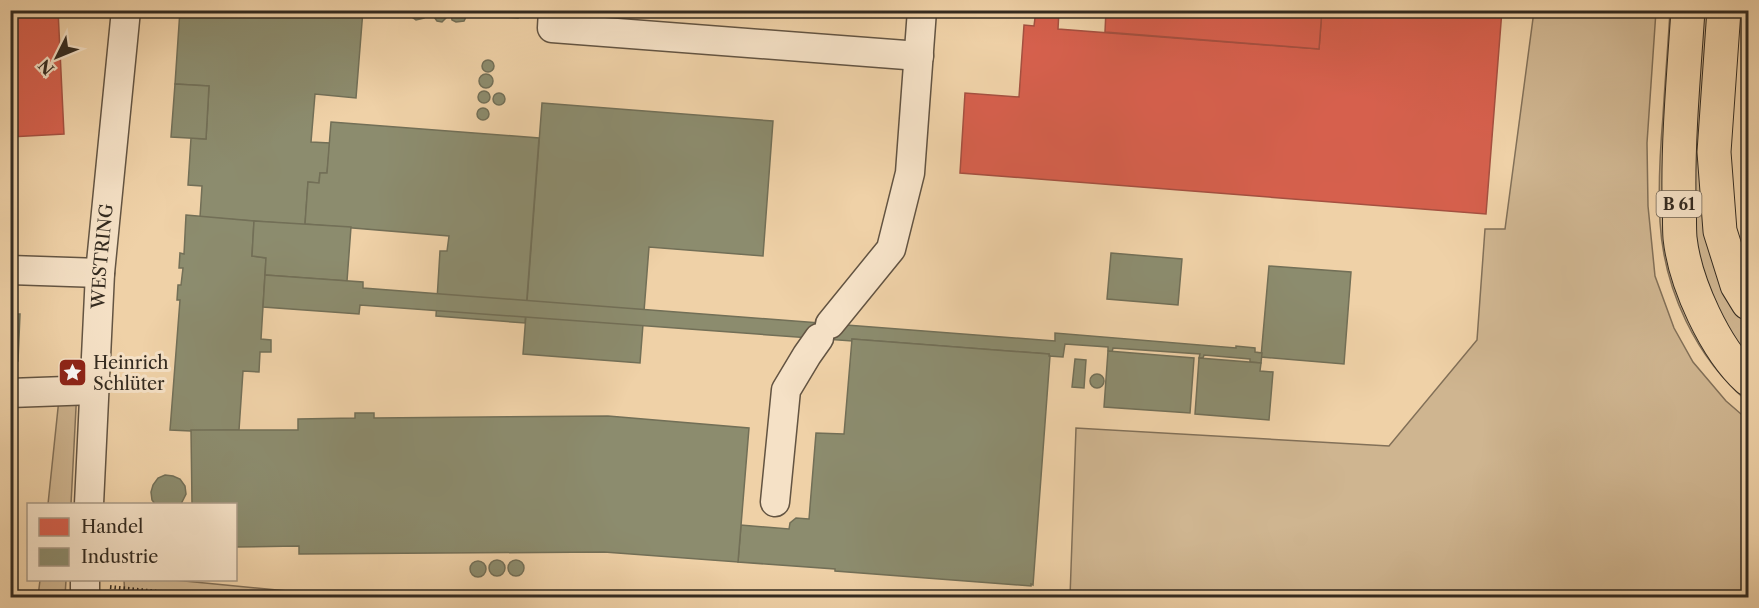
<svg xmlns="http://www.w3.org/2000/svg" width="1759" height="608" font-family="'Libre Caslon Text',serif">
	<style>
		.green { fill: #cfb590; stroke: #827058; stroke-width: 1.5 }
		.shops { fill: #d6604d; stroke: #a55040; stroke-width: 1.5 }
		.industry { fill: #8c8c6e; stroke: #726f57; stroke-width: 1.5 }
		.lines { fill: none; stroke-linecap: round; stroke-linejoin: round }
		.minor-casing { stroke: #635442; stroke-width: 31 }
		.highway-casing { stroke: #342b20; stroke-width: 35 }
		.path { stroke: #342b20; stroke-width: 4; stroke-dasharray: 1.5 3; stroke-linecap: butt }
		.minor { stroke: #f5e1c6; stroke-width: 28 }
		.highway { stroke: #efd1a7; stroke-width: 33 }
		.labels { text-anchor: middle; stroke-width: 6; stroke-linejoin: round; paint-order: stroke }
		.shield { fill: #f5e1c6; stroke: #6e6252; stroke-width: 1.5 }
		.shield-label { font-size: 16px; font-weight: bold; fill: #342b20 }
		.street-label { font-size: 18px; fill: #342b20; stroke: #f5e1c6 }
		.poi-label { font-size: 18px; fill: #342b20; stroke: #f5e1c6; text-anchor: start }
	</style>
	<rect width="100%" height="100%" fill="#efd1a7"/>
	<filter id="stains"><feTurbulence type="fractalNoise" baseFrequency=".00333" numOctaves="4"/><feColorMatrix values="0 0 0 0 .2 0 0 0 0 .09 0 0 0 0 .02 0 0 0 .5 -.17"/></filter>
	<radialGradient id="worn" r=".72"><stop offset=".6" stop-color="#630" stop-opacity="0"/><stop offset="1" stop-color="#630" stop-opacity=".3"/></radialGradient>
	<g class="green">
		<path d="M1678,10L1666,212L1748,393V402C1696,358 1664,290 1660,222C1658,186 1660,151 1663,116C1665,81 1668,46 1670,11Z"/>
		<path d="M1534,11H1656L1647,143L1648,206L1655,276L1674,328L1693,362L1726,401L1748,420V597H1070L1076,428L1389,446L1477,340L1485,229H1505Z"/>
		<path d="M1700,11H1711L1737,308L1748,325V359L1717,316L1699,270L1690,172Z"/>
		<path d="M78,369L71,504H48L62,370Z"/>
		<path d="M40,580H66L65,597H38Z"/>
		<path d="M124,580H174L298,592L473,597H125Z"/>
	</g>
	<g class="shops">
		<path d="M10,10H58L64,134L10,137Z"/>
		<path d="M1036,10H1059L1058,29L1319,49L1322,10H1502L1486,214L960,173L965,93L1019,97L1024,25L1034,26Z"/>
		<path d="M1106,10H1322L1319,49L1105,32Z"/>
	</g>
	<g class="industry">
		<path d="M180,10H363L356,98L315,94L311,142L330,143L327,173H320L319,183L308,182L305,225L200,217L202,186L188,185L191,138L206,139L209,86L175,84Z"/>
		<path d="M412,10H426V14L424,18L416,20L412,17Z"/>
		<path d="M433,10H447L448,16L442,22L437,21L432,14Z"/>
		<path d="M453,10H465L466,17L464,21L456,22L452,20L451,15Z"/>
		<path d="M470,10H518V18L470,14Z"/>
		<path d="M848,10H895L894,15L848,12Z"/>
		<circle cx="488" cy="66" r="6"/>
		<circle cx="486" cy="81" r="7"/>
		<path d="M175,84L209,86L206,139L171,137Z"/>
		<circle cx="484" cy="97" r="6"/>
		<circle cx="499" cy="99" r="6"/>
		<path d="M542,103L773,121L763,256L649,247L640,363L523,354Z"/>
		<circle cx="483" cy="114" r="6"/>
		<path d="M331,122L539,138L525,323L436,316L440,251H447L449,236L305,224L308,182L319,183L320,173H327Z"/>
		<path d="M186,215L254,221L252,256L266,258L261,339L271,340V352H260L259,372L243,371L239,430L191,431L170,430L180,300H177L178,285H181L183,268H179L180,253L184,254Z"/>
		<path d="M254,221L351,227L347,281L265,275L266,258L252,256Z"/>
		<path d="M1111,253L1182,259L1178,305L1107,299Z"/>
		<path d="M1269,266L1351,272L1344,364L1261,357Z"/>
		<path d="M265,275L363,282V288L1055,341V333L1236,348V346L1255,348V352L1262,353L1261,363L1250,362V359L1204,355L1203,358H1199L1200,354L1113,348L1112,352L1108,351V347L1065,344L1063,357L1049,356V354L852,339V341L360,305L359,314L263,307Z"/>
		<path d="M10,314H20L18,361H10Z"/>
		<path d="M852,339L1049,354V356H1050L1033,585L1031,584V586L835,571V569L738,562L741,525L789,529L790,523L796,518L809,519L816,433L844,434Z"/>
		<path d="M1108,351L1194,358L1190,413L1104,407Z"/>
		<path d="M1199,358L1261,363L1260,371L1273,372L1269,420L1195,414Z"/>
		<path d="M1075,359L1086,360L1084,388L1072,387Z"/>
		<circle cx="1097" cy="381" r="7"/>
		<path d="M355,413H374V418L608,416L749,428L738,562L604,552L299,554V546L236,547V504H192L191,430H298V419L355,418Z"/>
		<path d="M165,475L173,476L180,479L185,486L186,494L181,504H155L152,500L151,492L153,485L158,478Z"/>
		<circle cx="497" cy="568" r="8"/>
		<circle cx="516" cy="568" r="8"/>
		<circle cx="478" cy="569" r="8"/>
	</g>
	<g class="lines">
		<defs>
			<g id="minor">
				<path d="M553,10L552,28L919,56"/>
				<path d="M10,270L100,273"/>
				<path d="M830,324L891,249L910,173L922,10"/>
				<path d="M10,393L94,390"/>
				<path d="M775,502L786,390L807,355L819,338"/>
				<path id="s1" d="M89,504L100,273L126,10"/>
				<path d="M85,598V580"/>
			</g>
			<g id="highway">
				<path d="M1688,10C1684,72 1678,135 1679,197C1680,211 1679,225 1680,238C1685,283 1715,349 1748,379"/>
				<path d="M1724,10L1714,152L1720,231L1737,285L1748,303"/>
			</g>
		</defs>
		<use href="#minor" class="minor-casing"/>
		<use href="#highway" class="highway-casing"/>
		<path class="path" d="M110,587L179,594L256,598"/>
		<use href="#minor" class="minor"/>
		<use href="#highway" class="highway"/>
	</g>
	<defs>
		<symbol id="sight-square" viewBox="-11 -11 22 22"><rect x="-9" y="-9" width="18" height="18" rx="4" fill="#8f2418" stroke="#f5e1c6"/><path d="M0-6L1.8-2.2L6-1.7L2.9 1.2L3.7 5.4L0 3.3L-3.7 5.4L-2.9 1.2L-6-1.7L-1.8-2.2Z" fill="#fff"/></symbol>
	</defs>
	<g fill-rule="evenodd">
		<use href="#sight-square" x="56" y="356" width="33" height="33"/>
	</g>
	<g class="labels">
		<rect class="shield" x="1656.5" y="191" width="45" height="26" rx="4.5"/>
		<g class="shield-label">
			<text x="1679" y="210">B 61</text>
		</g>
		<g class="street-label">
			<text dy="6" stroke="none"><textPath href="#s1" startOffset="248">WESTRING</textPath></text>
		</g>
		<g class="poi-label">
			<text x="93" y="369">Heinrich<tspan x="93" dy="21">Schlüter</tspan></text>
		</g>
	</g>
	<rect width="1759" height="608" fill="none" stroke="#efd1a7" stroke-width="36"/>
	<rect x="12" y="12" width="1735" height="584" fill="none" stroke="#342b20" stroke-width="3"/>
	<rect x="18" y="18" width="1723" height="572" fill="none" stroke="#342b20" stroke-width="1.5"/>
	<rect x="27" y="503" width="210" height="78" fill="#f5e1c6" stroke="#a89884" stroke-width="1.5"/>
	<rect x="39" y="518" width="30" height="18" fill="#d6604d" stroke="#a89884" stroke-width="1.5"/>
	<text x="81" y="533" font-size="18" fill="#342b20">Handel</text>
	<rect x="39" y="548" width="30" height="18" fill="#8c8c6e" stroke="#a89884" stroke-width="1.5"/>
	<text x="81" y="563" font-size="18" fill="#342b20">Industrie</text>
	<g transform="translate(57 57) rotate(227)" stroke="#f5e1c6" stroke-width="4.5" paint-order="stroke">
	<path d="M0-4.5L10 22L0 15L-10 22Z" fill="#342b20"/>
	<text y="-9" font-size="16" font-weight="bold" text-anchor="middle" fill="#342b20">N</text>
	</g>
	<rect width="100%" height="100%" filter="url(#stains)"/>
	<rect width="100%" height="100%" fill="url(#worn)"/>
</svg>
